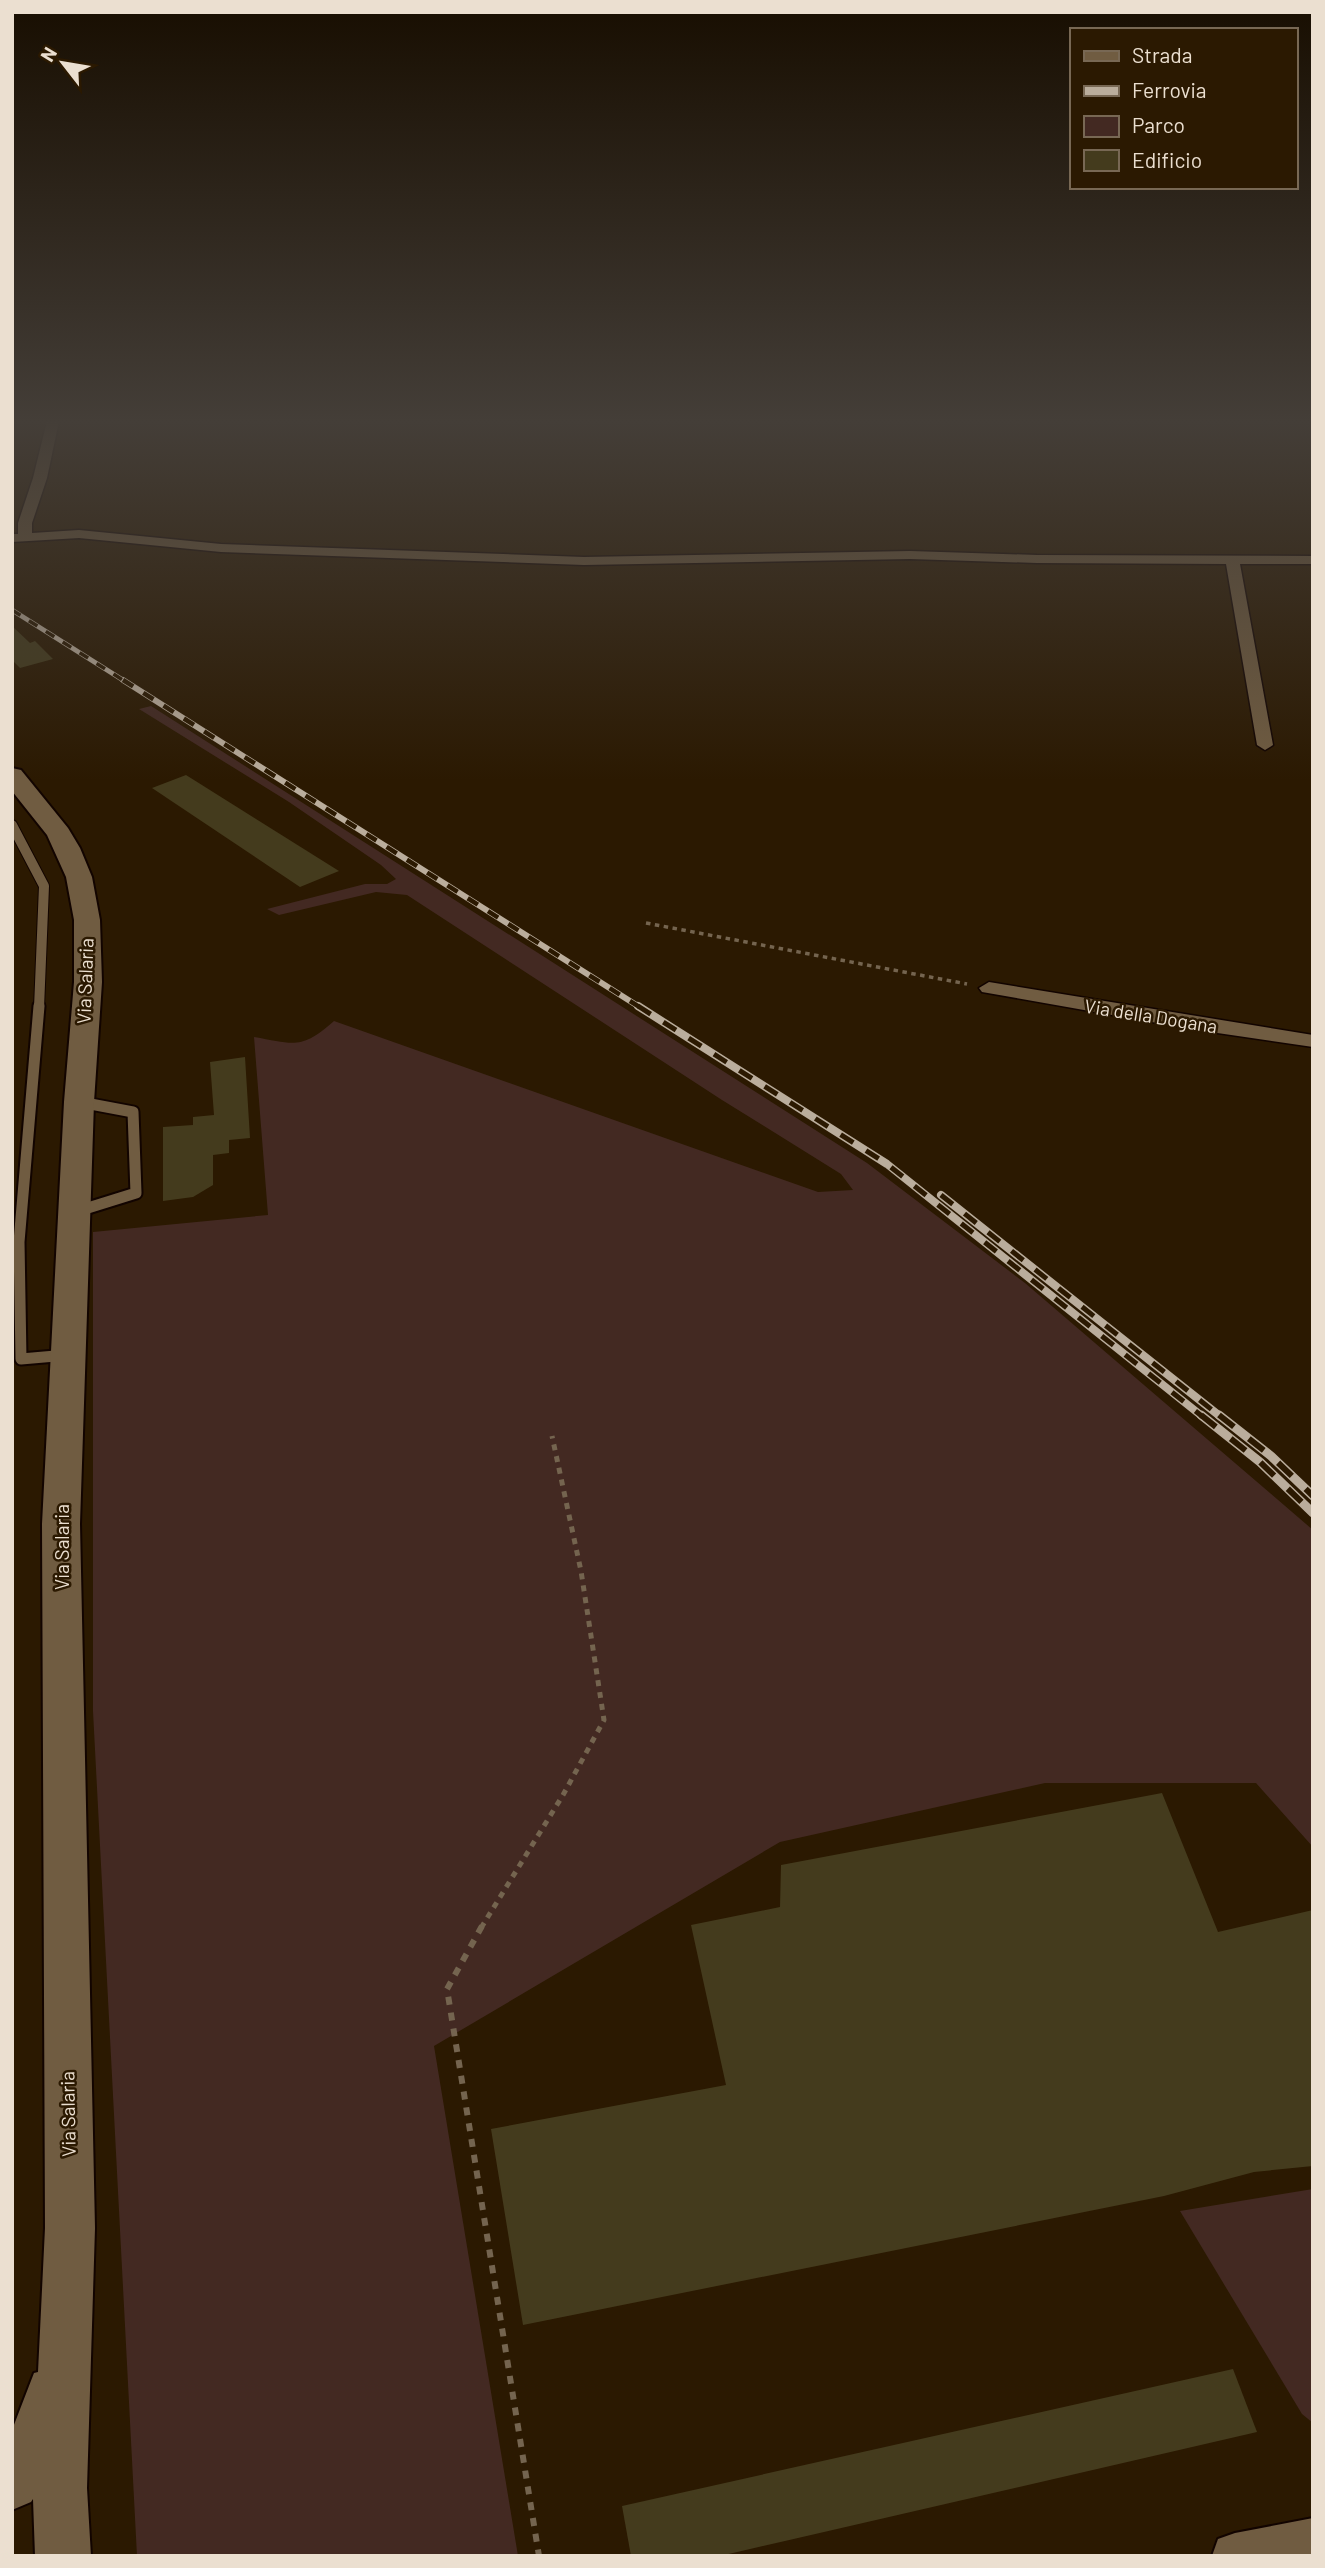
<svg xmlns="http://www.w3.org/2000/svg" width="1325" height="2568" font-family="Barlow,sans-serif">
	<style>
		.green { fill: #432922 }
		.building { fill: #443b1d }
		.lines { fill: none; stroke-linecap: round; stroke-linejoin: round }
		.service-far1-casing { stroke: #120400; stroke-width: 12 }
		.service-casing { stroke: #120400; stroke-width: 15 }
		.minor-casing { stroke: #120400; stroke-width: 3 }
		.tertiary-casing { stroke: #120400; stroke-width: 4 }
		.secondary-casing { stroke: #120400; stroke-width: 4 }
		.path-far2 { stroke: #74644f; stroke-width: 3.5; stroke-dasharray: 4.5 4.5; stroke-linecap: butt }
		.path-far1 { stroke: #74644f; stroke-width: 5; stroke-dasharray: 6 6; stroke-linecap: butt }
		.path { stroke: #74644f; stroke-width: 6; stroke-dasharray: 8 8; stroke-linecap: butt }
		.service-far1 { stroke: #705c41; stroke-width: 10 }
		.service { stroke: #705c41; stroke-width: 11 }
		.minor { fill: #705c41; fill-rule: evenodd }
		.tertiary { fill: #705c41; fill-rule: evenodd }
		.secondary { fill: #705c41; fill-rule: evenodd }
		.rail-far3-casing { stroke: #baad9c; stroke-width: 5 }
		.rail-far2-casing { stroke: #baad9c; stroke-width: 6 }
		.rail-far1-casing { stroke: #baad9c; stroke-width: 8 }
		.rail-casing { stroke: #baad9c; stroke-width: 9 }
		.rail-far3 { stroke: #2b1901; stroke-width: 3.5; stroke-dasharray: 10; stroke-linecap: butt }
		.rail-far2 { stroke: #2b1901; stroke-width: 4.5; stroke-dasharray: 12; stroke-linecap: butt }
		.rail-far1 { stroke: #2b1901; stroke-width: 5; stroke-dasharray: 15; stroke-linecap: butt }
		.rail { stroke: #2b1901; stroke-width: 6; stroke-dasharray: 19; stroke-linecap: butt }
		.labels { text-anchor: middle; stroke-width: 5; stroke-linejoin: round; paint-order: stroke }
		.street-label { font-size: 19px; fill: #ebdfd0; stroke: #2b1901 }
	</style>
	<rect width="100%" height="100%" fill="#2b1901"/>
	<g class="green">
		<path d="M151,706L867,1163L1025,1283L1313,1530V1847L1256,1783H1045L780,1842L434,2046L518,2556H137L93,1711V1232L268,1215L254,1037C295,1044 301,1050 334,1021L818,1192L853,1190L841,1174L722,1100L407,895L376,892L279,915L267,909L365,884H387L396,879L381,865L289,802L139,709Z"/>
		<path d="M1313,2189V2423L1302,2414L1180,2211Z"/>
	</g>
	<g class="building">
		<path d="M12,626L30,643L35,641L53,659L20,668L12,660Z"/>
		<path d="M186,775L339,871L300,887L152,788Z"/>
		<path d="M245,1057L250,1138L229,1140V1153L213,1155V1185L193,1197L163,1201V1127L193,1125V1117L214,1115L210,1062Z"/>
		<path d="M1162,1793L1218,1932L1313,1910V2166L1254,2172L1164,2196L523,2325L491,2129L726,2085L691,1925L780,1907L781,1865Z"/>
		<path d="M1233,2369L1257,2432L720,2556H631L622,2506Z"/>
	</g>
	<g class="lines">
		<defs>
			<path id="service-far1" d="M12,825L44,886L39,1008"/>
			<g id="service">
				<path d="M39,1006L19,1242L21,1359L67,1355"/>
				<path d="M75,1212L136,1193L133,1112L80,1102"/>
			</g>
			<g id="minor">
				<path d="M47,421H59L47,478L32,523V533L79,530L221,544L584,557L910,551L1037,555L1313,556V564H1240L1273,745L1265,750L1257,745L1226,564L1037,563L910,559L584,565L221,552L79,538L12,542V534H18V523L33,478Z"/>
				<path d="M989,982L1313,1035V1047L1197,1030L982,992L979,988Z"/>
			</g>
			<path id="tertiary" d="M1313,2518V2556H1212L1218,2539L1235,2533Z"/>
			<path id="secondary" d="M12,768L21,770L68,828L80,848L92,877L100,920L102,982L94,1102L80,1524L95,2228L87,2488L91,2556H35L33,2499L31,2502L12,2510V2430L34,2373L38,2372L45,2228L42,1524L64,1102L74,982V920L66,877L47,835L12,791Z"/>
		</defs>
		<use href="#service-far1" class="service-far1-casing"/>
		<use href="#service" class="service-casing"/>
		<use href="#minor" class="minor-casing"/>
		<use href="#tertiary" class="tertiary-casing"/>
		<use href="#secondary" class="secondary-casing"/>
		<path class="path-far2" d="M646,923L967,984"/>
		<path class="path-far1" d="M481,1928L563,1795L604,1720L581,1571L552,1436"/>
		<path class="path" d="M482,1926L447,1989L539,2556"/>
		<use href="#service-far1" class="service-far1"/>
		<use href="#service" class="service"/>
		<use href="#minor" class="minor"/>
		<use href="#tertiary" class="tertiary"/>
		<use href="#secondary" class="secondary"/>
		<defs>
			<path id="rail-far3" d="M12,610L126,682"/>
			<path id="rail-far2" d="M123,680L641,1008"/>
			<g id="rail-far1">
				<path d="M638,1006L887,1164L1203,1417"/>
				<path d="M941,1195L1221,1417"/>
			</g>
			<g id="rail">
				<path d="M1201,1415L1260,1462L1313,1513"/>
				<path d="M1219,1415L1271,1456L1313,1496"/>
			</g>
		</defs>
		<use href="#rail-far3" class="rail-far3-casing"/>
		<use href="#rail-far2" class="rail-far2-casing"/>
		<use href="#rail-far1" class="rail-far1-casing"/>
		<use href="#rail" class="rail-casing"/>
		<use href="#rail-far3" class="rail-far3"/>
		<use href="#rail-far2" class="rail-far2"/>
		<use href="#rail-far1" class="rail-far1"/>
		<use href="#rail" class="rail"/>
	</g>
	<linearGradient id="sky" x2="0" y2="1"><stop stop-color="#180e01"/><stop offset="0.54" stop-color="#443e38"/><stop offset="1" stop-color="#443e38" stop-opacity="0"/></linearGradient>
	<rect width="1325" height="781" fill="url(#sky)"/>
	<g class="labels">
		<g class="street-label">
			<text transform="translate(85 981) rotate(-88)" y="7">Via Salaria</text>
			<text transform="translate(1151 1016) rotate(9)" y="7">Via della Dogana</text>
			<text transform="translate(62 1547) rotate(-90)" y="7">Via Salaria</text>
			<text transform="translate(68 2114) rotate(-91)" y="7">Via Salaria</text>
		</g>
	</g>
	<rect width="1325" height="2568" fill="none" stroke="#ebdfd0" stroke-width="28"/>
	<rect x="1070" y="28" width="228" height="161" fill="#2b1901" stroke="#786854" stroke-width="2"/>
	<rect x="1084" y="51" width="35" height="10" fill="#705c41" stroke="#786854" stroke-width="2"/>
	<text x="1132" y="63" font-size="21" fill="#ebdfd0">Strada</text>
	<rect x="1084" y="86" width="35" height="10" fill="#baad9c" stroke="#786854" stroke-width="2"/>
	<text x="1132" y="98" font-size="21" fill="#ebdfd0">Ferrovia</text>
	<rect x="1084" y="116" width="35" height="21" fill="#432922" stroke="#786854" stroke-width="2"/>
	<text x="1132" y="133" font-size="21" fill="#ebdfd0">Parco</text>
	<rect x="1084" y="150" width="35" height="21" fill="#443b1d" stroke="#786854" stroke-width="2"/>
	<text x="1132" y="168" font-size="21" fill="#ebdfd0">Edificio</text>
	<g transform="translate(63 63) rotate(301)" stroke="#2b1901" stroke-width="5" paint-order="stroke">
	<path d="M0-5L12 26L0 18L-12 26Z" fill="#ebdfd0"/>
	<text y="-10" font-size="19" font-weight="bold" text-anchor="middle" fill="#ebdfd0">N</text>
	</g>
</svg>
